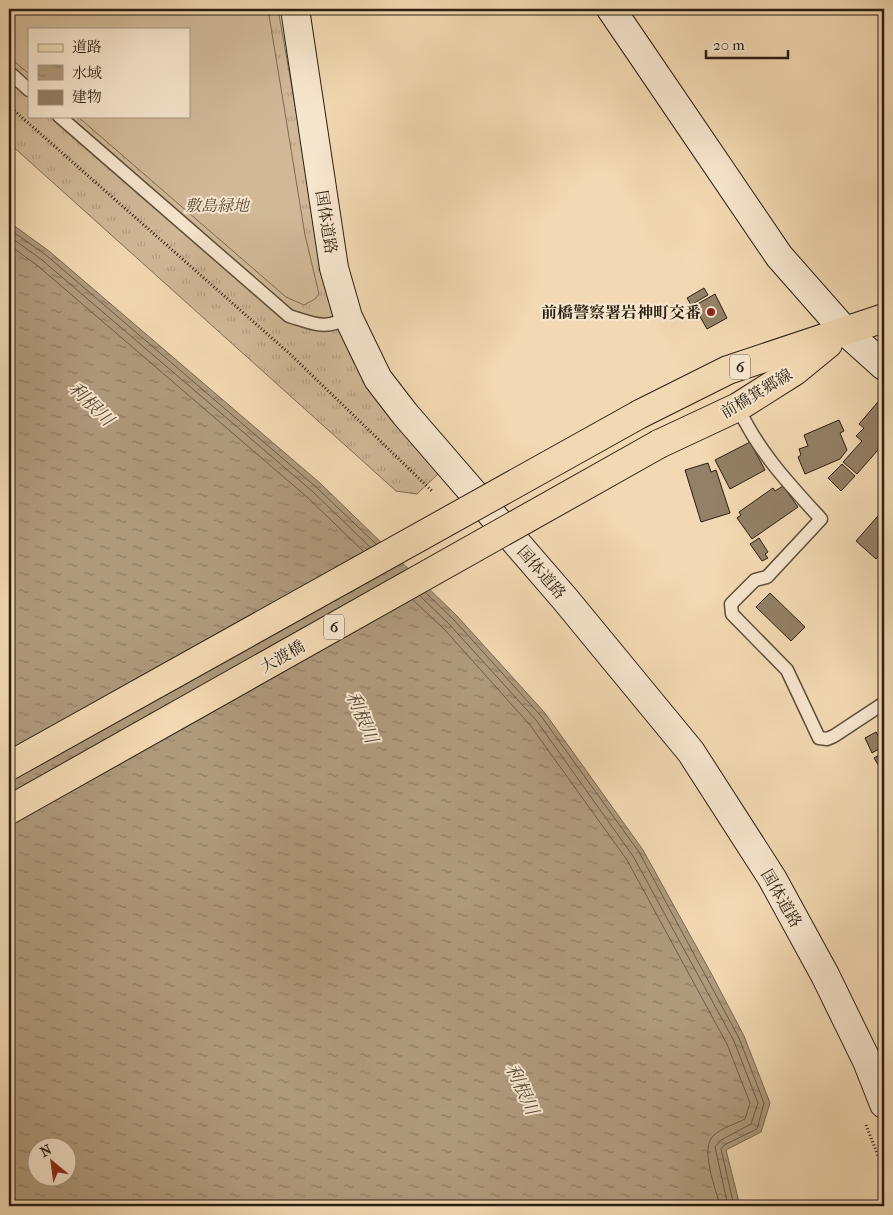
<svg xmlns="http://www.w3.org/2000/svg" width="893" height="1215" font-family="'IM FELL French Canon','Noto Serif JP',serif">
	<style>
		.grass { fill: url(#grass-tufts); stroke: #7e6c55; fill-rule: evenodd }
		.pitch { fill: #d1b998; stroke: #7e6c55 }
		.water { fill: url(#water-ripples); stroke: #7a6952; fill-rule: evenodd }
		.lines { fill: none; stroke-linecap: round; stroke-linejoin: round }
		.shore { stroke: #6c5c47; stroke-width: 1 }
		.building { fill: #938066; stroke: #2a1f12 }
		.lane-casing { stroke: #5c4e3a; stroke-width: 15 }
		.secondary-casing { stroke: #2a1f12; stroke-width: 30 }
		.primary-casing { stroke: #2a1f12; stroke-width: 30 }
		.path { stroke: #2a1f12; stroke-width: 3; stroke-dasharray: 1 2.5; stroke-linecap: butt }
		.lane { stroke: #f7e6ce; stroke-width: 12 }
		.secondary { stroke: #f7e6ce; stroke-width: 28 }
		.primary { stroke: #f3d9b3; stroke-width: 28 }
		.primary-bridge-casing { stroke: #2a1f12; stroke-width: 30; stroke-linecap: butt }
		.primary-bridge { stroke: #f3d9b3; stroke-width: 28 }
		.poi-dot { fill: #8f2418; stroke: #f7e6ce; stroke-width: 2 }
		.labels { text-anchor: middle; stroke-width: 4; stroke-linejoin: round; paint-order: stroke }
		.shield { fill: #f7e6ce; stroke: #685b4a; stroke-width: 1 }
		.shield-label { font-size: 15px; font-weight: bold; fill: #2a1f12 }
		.park-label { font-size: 16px; font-style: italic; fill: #5c4d3a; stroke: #f7e6ce }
		.street-label { font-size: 16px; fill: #2a1f12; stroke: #f7e6ce }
		.poi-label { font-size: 16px; font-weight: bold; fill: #2a1f12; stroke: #f7e6ce; text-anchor: end }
		.water-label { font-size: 18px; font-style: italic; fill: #594a37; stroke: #f7e6ce }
	</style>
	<defs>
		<pattern id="grass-tufts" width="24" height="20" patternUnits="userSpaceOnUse" patternTransform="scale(1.25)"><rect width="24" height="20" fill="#d1b998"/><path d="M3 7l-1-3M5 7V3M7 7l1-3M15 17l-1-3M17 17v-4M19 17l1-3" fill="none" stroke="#b49f82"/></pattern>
		<pattern id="water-ripples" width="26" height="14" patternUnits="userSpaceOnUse" patternTransform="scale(1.25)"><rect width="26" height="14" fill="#af9a7c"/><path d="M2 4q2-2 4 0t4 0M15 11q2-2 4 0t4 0" fill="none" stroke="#8f7d64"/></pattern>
	</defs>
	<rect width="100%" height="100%" fill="#f3d9b3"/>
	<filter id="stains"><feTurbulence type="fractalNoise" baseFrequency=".004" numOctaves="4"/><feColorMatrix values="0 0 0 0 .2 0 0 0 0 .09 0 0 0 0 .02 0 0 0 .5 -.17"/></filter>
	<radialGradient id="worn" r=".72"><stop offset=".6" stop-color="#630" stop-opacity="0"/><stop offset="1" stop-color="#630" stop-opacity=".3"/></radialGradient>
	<path class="grass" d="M9,9H278L332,313L354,363L438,474L417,494L396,491L9,143ZM29,29H189V116H29Z"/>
	<path class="pitch" d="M9,9H268L305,235L319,294L315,299L304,305L286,297L77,116H189V29H29V74L9,57Z"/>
	<path class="water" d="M9,222L49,251L320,483L457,616L545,713L643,850L711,973L744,1036L770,1103L761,1132L726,1150L740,1206H9ZM38,1148H68V1178H38Z"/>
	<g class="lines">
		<g class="shore">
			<path d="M9,229L46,255L316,487L376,544"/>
			<path d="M9,236L42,260L312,491L370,547"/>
			<path d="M9,245L38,266L307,497L363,551"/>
			<path d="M426,593L454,620L541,716L639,852L739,1038L764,1103L757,1129L724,1145L721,1149L734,1206"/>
			<path d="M420,596L449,624L536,720L633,856L734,1041L758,1103L751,1124L721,1140L715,1147L728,1206"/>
			<path d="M413,600L444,629L530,725L627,860L727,1044L750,1103L745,1119C735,1124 722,1128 714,1135C699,1148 716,1189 720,1206"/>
		</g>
	</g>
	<g class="building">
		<path d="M704,288L708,295L691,305L687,298Z"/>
		<path d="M715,294L727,318L707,329L694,306Z"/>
		<path d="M883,396L884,443L857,474L843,462L862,441L856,436L864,428L859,424Z"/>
		<path d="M839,420L844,431L840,433L847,450L840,459L805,474L798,457L801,455L799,449L808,446L804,435Z"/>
		<path d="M750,442L765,470L730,489L715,460Z"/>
		<path d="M708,463L711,472L716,470L730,513L701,522L685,470Z"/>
		<path d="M842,464L855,476L841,491L828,478Z"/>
		<path d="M783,486L798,507L752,539L737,518L741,515L739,512L773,488L775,491Z"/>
		<path d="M884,509V550L876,559L856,541Z"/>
		<path d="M759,538L768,552L765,554L768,558L762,561L750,544Z"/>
		<path d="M770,593L805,627L791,641L756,607Z"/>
		<path d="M884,725V738L878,729Z"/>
		<path d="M876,732L884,746L872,753L865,738Z"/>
		<path d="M884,752V770L882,771L874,758Z"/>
	</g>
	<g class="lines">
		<defs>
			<g id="lane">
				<path d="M9,72L29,90"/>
				<path d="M59,116L289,316C313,323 325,331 348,317"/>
				<path d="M738,407C757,450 789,484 821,519L767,577L755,580L731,604L732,614L787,670L819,738L827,739L834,736L884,703"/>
			</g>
			<g id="secondary">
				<path d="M295,9L334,268L348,317L378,379L405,414L565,599L691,752L772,878L825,975L867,1061L884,1104"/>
				<path d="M611,9L779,256L845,331L884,366"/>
			</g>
			<g id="primary">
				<path d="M640,414L728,370L884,318"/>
				<path d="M659,444L738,407L795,371L828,344"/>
			</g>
		</defs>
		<use href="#lane" class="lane-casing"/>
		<use href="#secondary" class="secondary-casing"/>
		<use href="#primary" class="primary-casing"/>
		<g class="path">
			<path d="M9,106L290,354L432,491"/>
			<path d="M866,1125L884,1171"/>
		</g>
		<use href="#lane" class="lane"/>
		<use href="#secondary" class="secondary"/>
		<use href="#primary" class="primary"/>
		<defs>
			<g id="primary-bridge">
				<path d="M9,766L640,414"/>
				<path d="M9,810L659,444"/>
			</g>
		</defs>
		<use href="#primary-bridge" class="primary-bridge-casing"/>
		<use href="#primary-bridge" class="primary-bridge"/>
	</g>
	<circle class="poi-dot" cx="711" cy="312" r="5"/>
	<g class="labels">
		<g class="shield">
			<rect x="730" y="354.5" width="20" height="25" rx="4"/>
			<rect x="324" y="614.5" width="20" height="25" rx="4"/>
		</g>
		<g class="shield-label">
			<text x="740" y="372">6</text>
			<text x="334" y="632">6</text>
		</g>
		<g class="park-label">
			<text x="217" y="211">敷島緑地</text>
		</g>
		<g class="street-label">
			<text transform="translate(327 222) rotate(81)" y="6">国体道路</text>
			<text transform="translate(756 393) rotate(-31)" y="6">前橋箕郷線</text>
			<text transform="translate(542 572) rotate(49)" y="6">国体道路</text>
			<text transform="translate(282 656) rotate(-29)" y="6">大渡橋</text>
			<text transform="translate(782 898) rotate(60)" y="6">国体道路</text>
		</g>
		<g class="poi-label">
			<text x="701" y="318">前橋警察署岩神町交番</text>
		</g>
		<g class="water-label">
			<text transform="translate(91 404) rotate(44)" y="6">利根川</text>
			<text transform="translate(362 717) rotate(67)" y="6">利根川</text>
			<text transform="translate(522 1089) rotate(65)" y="6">利根川</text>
		</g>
	</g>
	<rect width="893" height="1215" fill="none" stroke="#f3d9b3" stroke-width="30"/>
	<rect x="10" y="10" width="873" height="1195" fill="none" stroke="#2a1f12" stroke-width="2.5"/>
	<rect x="15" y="15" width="863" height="1185" fill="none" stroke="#2a1f12"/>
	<rect x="28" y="28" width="162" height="90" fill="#f7e6ce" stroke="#a59683"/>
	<rect x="38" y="44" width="25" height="8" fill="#f3d9b3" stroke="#a59683"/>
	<text x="72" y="52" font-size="15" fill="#2a1f12">道路</text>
	<rect x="38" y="65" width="25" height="15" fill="url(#water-ripples)" stroke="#a59683"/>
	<text x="72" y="78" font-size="15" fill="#2a1f12">水域</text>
	<rect x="38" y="90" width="25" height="15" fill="#938066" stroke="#a59683"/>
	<text x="72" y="102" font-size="15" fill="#2a1f12">建物</text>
	<g transform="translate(52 1162) rotate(331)"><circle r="24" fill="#f7e6ce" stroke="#a59683"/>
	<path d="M0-4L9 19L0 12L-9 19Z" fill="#8f2418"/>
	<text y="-8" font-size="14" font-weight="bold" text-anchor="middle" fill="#2a1f12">N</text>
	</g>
	<path d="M706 50v8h82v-8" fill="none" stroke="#2a1f12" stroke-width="2.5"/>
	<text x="713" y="50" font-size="15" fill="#2a1f12" stroke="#f7e6ce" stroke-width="4" paint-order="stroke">20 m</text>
	<rect width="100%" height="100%" filter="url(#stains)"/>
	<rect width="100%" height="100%" fill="url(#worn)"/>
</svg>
